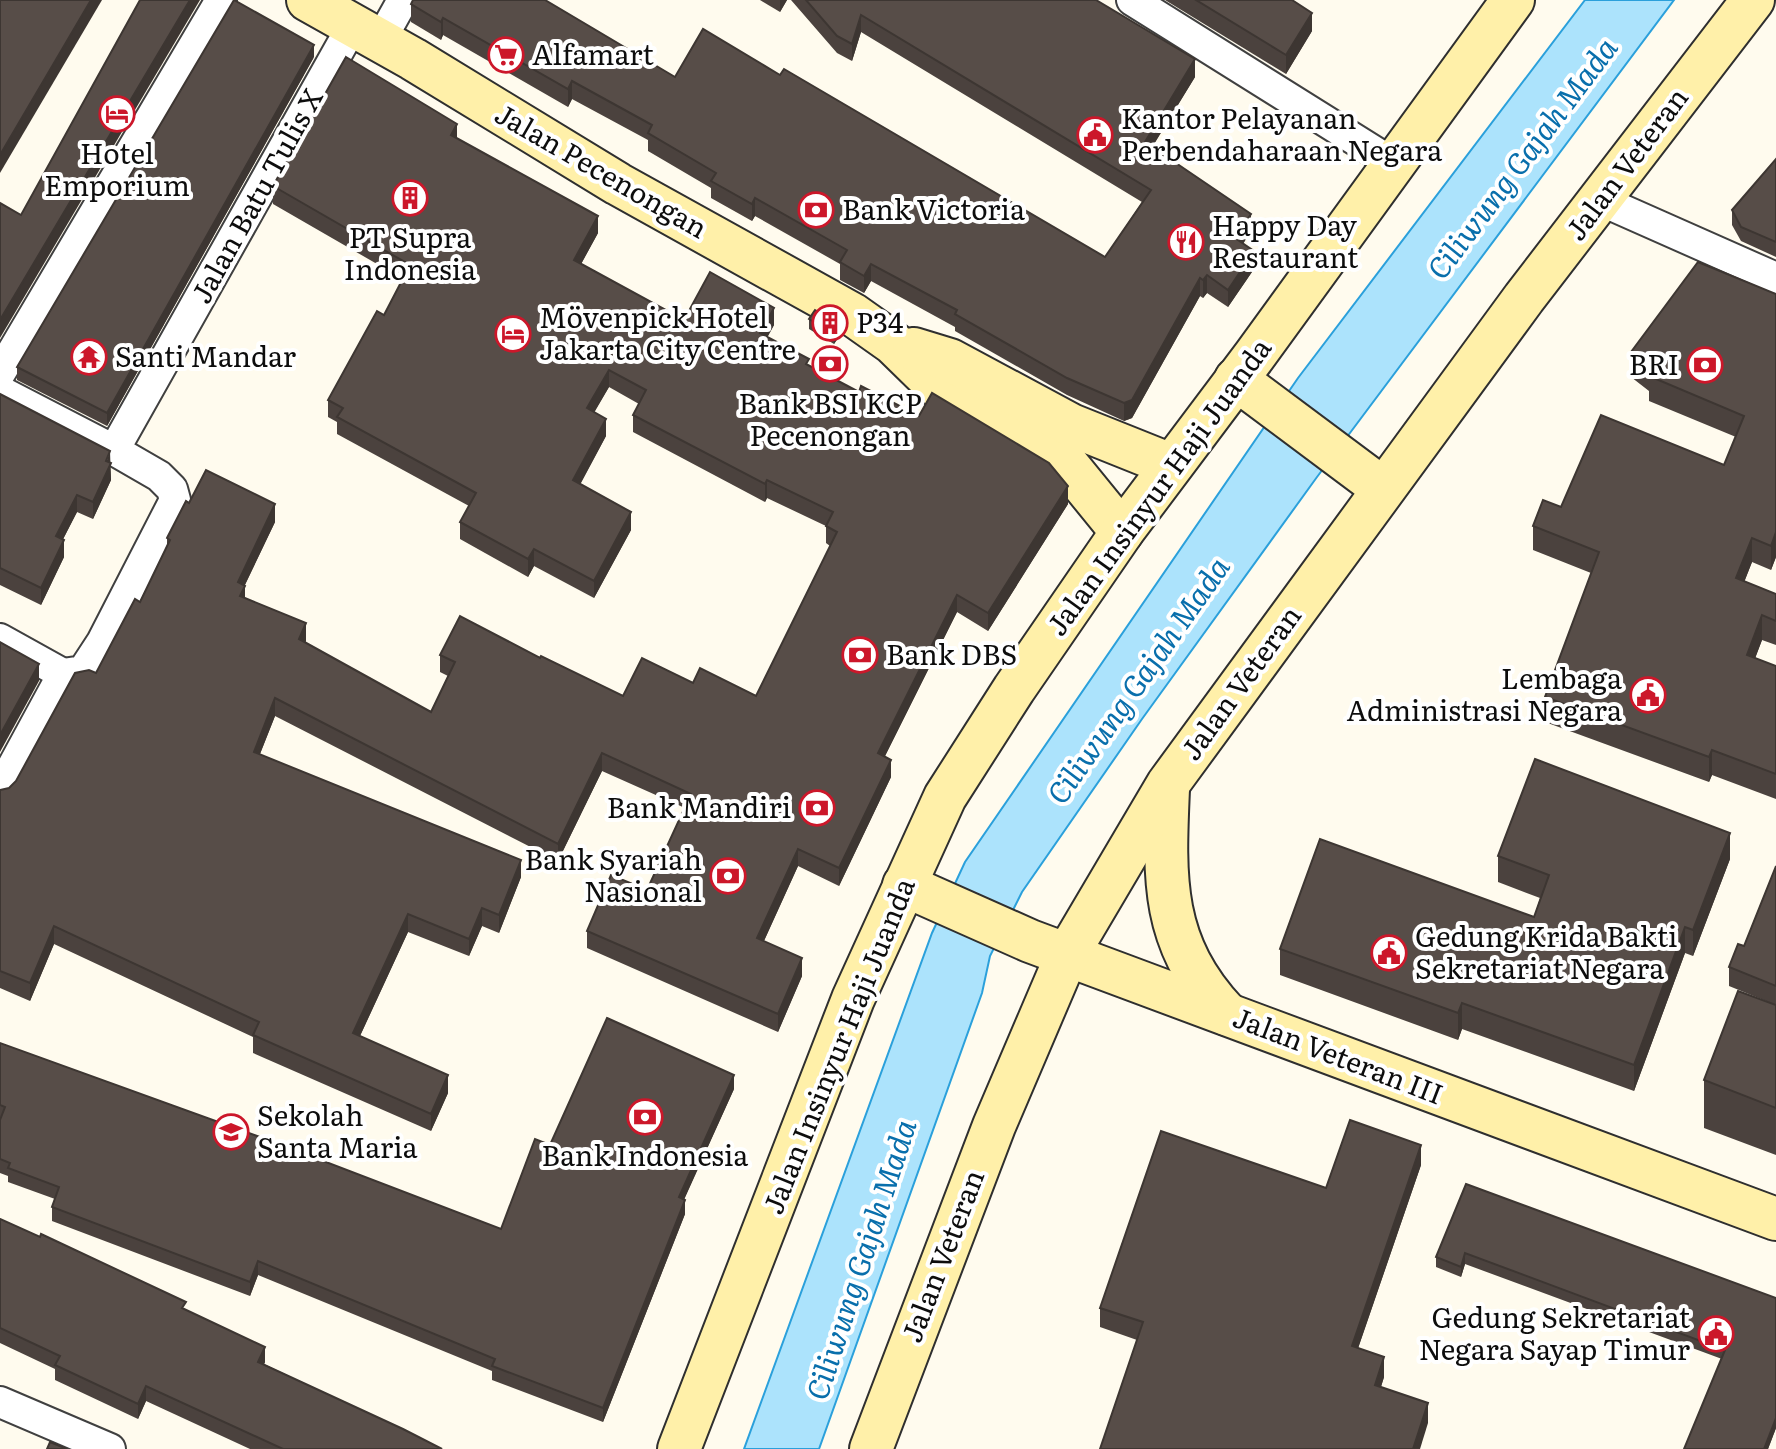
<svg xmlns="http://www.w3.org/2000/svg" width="1776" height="1449" font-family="Literata,serif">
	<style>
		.water { fill: #ace3fc; stroke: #2ba0db; stroke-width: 2 }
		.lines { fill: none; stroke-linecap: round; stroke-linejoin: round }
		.street-casing { stroke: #404040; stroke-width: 34 }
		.secondary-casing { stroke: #2f2f2f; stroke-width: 46 }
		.street { stroke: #fff; stroke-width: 30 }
		.secondary { stroke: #fff0a9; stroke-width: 42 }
		.wall { fill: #4b423e }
		.shaded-wall { fill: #3d3632 }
		.building { fill: #574d48; stroke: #3d3632; stroke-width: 2 }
		.labels { text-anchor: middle; stroke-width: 8; stroke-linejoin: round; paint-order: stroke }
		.poi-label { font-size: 28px; fill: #0d0d0d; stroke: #fff; text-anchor: start }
		.street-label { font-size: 28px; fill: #0d0d0d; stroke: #fff }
		.water-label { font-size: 30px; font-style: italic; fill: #096fac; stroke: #fff }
	</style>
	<rect width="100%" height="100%" fill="#fffbee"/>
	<path class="water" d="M1585,0H1674L1317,477L1142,719L1022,892L990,956L982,993L819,1449H744L932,933L965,862L1298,378Z"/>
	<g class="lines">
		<defs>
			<g id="street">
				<path d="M1132,0L1394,164"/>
				<path d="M380,41L403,0"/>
				<path d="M1600,200L1776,278"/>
				<path d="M0,373L221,0"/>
				<path d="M0,391L114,450L159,476L172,489L175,500L102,642L83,671L63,674L0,790"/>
				<path d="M114,450L353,25"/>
				<path d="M0,639L63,674"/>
				<path d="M0,1402L110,1449"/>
			</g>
			<g id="secondary">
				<path d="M308,0L413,59L618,184L852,314L893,343L936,385L1065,462L1122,532"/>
				<path d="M914,349L950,360L1071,425L1171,465"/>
				<path d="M1236,379L1382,488"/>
				<path d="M1168,789C1164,879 1161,944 1227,1014"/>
				<path d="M904,885L1030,941L1776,1219"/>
				<path d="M679,1449L853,999L945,797L1014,689L1122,532L1255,355L1513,0"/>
				<path d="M871,1449L994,1126L1067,955L1168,784L1524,298L1753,0"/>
			</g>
		</defs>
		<use href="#street" class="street-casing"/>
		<use href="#secondary" class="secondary-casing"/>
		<use href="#street" class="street"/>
		<use href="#secondary" class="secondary"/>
	</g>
	<g class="wall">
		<path d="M760,0H787L780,12Z"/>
		<path d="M791,0H1096L1195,77L1152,147L1251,231L1243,244L1254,269L1228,307L1207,293L1203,298L1200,296L1132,418L1124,421L1067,395L955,331V327L871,281L864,293L840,280V264L755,216L752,221L711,198V188L648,151V140L572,99L568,107L443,35L441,40L411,22V4L546,1L675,77L780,75L1105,257L1142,202L861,32L852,61L837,53Z"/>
		<path d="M1165,0H1292L1312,31L1286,74Z"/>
		<path d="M314,57L107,426L17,380V367Z"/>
		<path d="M457,139L598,233L581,264L684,320L774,325L767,337L809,366L1068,504L988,631L957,612L885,756L891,777L839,886L798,866L764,941L802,976L778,1032L587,948V931L647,890L685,808L602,771L558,861L275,716L260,754L521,877L499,933L482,926L469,956L408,932L360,1036L448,1093L431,1131L253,1053V1037L54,944L30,1001L0,988V790L9,788L16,781L96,673L140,602L167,547V538L189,503L275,522L245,585V598L306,641L305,642L431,712L448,676L440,672V655L540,658L623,696L693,683L756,696L830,546L826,543V526L767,498L765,502L633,432V415L639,404L609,387L594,412L606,436L580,484L631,530L594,598L534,566L528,577L460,539V522L469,506L337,434V422L328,417V400L384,315L403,279L273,204V186Z"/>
		<path d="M1776,159V257L1741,241L1732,225V210Z"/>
		<path d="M1776,294V557L1771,570L1752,562L1744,582L1776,594V645L1762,640L1755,658L1776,666V799L1712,775L1709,782L1545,722V697L1591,573L1533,550V526L1724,465L1736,437L1649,401V391L1631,377V352Z"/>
		<path d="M809,319L840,335L834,344L809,329Z"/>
		<path d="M0,394L110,462L111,480L93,519L77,512L63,539L64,557L41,605L0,585Z"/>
		<path d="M1498,856L1730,859L1693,956L1685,953L1634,1091L1462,1029L1458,1040L1280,975V949L1534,917L1540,898L1498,882Z"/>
		<path d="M1776,866V1155L1704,1128V1080L1766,1001L1729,986V967L1744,946Z"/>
		<path d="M0,1043L501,1229L550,1145L734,1089L684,1199L685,1214L603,1422L492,1380V1371L258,1275L250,1296L52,1221V1207L55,1199L8,1182V1176L0,1173Z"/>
		<path d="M1421,1165L1358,1348L1384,1377L1381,1387L1428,1423L1137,1340L1100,1327V1308L1326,1188Z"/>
		<path d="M1466,1184L1776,1298V1428L1768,1449H1684L1722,1359L1465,1264L1461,1277L1436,1267V1257Z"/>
		<path d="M0,1219L186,1310L265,1362L264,1364L442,1449H250L146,1401L138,1419L55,1380V1369L0,1343Z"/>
	</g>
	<g class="shaded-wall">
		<path d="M91,0H102L0,173V155Z"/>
		<path d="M190,0H200L0,338V320Z"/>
		<path d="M780,0H787L780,12Z"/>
		<path d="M1312,13V31L1286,74V55Z"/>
		<path d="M861,15V32L852,61V44Z"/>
		<path d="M443,18V35L441,40V22Z"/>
		<path d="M314,45V57L107,426V413Z"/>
		<path d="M1195,59V77L1145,159V142Z"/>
		<path d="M572,81V99L568,107V89Z"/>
		<path d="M457,124V141L451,135Z"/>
		<path d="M755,198V216L752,221V204Z"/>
		<path d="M1251,214V231L1235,256V238Z"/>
		<path d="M598,216V233L574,277V260Z"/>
		<path d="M1254,251V269L1228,307V290Z"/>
		<path d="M871,264V281L864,293V276Z"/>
		<path d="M1207,275V293L1203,298V280Z"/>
		<path d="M1200,278V296L1132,418L1124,421V403Z"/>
		<path d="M774,308V325L760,351V333Z"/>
		<path d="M840,325V335L834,344V334Z"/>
		<path d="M609,370V387L587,425V408Z"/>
		<path d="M606,419V436L573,498V480Z"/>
		<path d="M110,451L111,480L93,519V502Z"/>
		<path d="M767,480V498L765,502V484Z"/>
		<path d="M1068,486V504L988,631V613Z"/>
		<path d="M77,495V512L56,553V536Z"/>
		<path d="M275,504V522L238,599V582Z"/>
		<path d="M631,512V530L594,598V581Z"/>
		<path d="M1776,532V557L1771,570V546Z"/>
		<path d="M1752,538V562L1736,603V578Z"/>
		<path d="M64,540V557L41,605V588Z"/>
		<path d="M534,549V566L528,577V559Z"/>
		<path d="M245,586V603L240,596Z"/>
		<path d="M957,595V612L878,770V753Z"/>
		<path d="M1762,615V640L1747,680V655Z"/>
		<path d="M306,623V641L299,656V639Z"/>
		<path d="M39,664V681L0,752V735Z"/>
		<path d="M275,698V716L254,769V752Z"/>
		<path d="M1712,750V775L1709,782V757Z"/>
		<path d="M602,753V771L558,861V844Z"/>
		<path d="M891,760V777L839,886V868Z"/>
		<path d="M1730,833V859L1693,956V930Z"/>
		<path d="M798,849V866L757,956V938Z"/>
		<path d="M521,860V877L499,933V915Z"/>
		<path d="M482,908V926L469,956V939Z"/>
		<path d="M408,914V932L353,1051V1033Z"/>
		<path d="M54,926V944L30,1001V983Z"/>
		<path d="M1685,927V953L1634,1091V1065Z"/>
		<path d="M802,958V976L778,1032V1014Z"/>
		<path d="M1462,1003V1029L1458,1040V1013Z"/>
		<path d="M448,1075V1093L431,1131V1114Z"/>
		<path d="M734,1075V1089L679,1211V1197Z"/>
		<path d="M1421,1145V1165L1352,1366V1346Z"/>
		<path d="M685,1200V1214L603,1422V1408Z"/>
		<path d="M1465,1253V1264L1461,1277V1267Z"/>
		<path d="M258,1261V1275L250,1296V1282Z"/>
		<path d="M265,1347V1362L258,1377V1362Z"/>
		<path d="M1384,1357V1377L1375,1405V1385Z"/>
		<path d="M146,1386V1401L138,1419V1404Z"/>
		<path d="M1428,1403V1423L1420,1449H1413Z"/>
		<path d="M1776,1418V1428L1768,1449H1764Z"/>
	</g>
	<g class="building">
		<path d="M0,0H91L0,155Z"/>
		<path d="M140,0H190L0,320V203L21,215Z"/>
		<path d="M234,0L314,45L107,413L17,367Z"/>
		<path d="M413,0H545L675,77L703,29L780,75L784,69L1105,257L1151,190L861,15L852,44L837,36L806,0H1096L1195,59L1145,142L1251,214L1235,238L1254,251L1228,290L1207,275L1203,280L1200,278L1132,400L1124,403L1067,378L955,314L957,310L871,264L864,276L840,262L847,250L755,198L752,204L711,181L716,173L648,133L652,125L572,81L568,89L443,18L441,22L411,4Z"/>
		<path d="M1196,0H1292L1312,13L1286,55Z"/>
		<path d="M346,57L457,124L451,135L598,216L574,260L684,320L710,272L774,308L760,333L809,359L806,364L859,392L861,386L919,416L932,393L1049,463L1068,486L988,613L957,595L878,753L891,760L839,868L798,849L757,938L802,958L778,1014L587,931L611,875L647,890L691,794L602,753L558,844L275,698L254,752L521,860L499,915L482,908L469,939L408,914L353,1033L448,1075L431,1114L253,1035L259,1022L54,926L30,983L0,971V790L9,788L16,781L75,673L89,670L96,673L135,599L140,602L170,540L167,538L186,501L189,503L206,470L275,504L238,582L245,586L240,596L306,623L299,639L431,712L455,662L440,655L460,616L540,658L541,656L623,696L642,658L693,683L700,668L756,696L837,532L826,526L833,512L767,480L765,484L633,415L646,390L609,370L587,408L606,419L573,480L631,512L594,581L534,549L528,559L460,522L476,493L337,417L343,408L328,400L377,311L384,315L410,265L273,186Z"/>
		<path d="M1776,159V242L1741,227L1732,210Z"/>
		<path d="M1698,262L1776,294V532L1771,546L1752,538L1736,578L1776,594V621L1762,615L1747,655L1776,666V774L1712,750L1709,757L1545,697L1599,552L1533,526L1543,500L1561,507L1601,415L1724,465L1744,416L1649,376L1653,369L1631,352Z"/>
		<path d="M815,310L840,325L834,334L809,319Z"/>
		<path d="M0,394L110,451L106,461L111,463L93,502L77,495L56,536L64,540L41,588L0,568Z"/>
		<path d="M0,642L39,664L0,735Z"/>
		<path d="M1535,759L1730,833L1693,930L1685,927L1634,1065L1462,1003L1458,1013L1280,949L1320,839L1534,917L1549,875L1498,856Z"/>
		<path d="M1776,866V986L1729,967L1738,944L1744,946Z"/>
		<path d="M1738,991L1776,1005V1108L1704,1080Z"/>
		<path d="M607,1018L734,1075L679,1197L685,1200L603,1408L492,1366L495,1359L258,1261L250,1282L52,1207L59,1187L8,1168L10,1163L0,1159V1120L5,1107L0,1105V1043L271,1141L501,1229L535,1139L550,1145Z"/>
		<path d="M1350,1120L1421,1145L1352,1346L1384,1357L1375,1385L1428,1403L1413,1449H1100L1143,1322L1100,1308L1161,1131L1326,1188Z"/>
		<path d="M1466,1184L1776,1298V1418L1764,1449H1684L1725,1350L1465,1253L1461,1267L1436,1257Z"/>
		<path d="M0,1219L40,1237L41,1234L186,1302L182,1308L265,1347L258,1362L403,1429L442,1449H283L146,1386L138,1404L55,1365L60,1356L0,1328Z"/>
		<path d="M50,1442L67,1449H47Z"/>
	</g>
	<defs>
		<symbol id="supermarket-ring" viewBox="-11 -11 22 22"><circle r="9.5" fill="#fff" stroke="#cc172a" stroke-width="1.5"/><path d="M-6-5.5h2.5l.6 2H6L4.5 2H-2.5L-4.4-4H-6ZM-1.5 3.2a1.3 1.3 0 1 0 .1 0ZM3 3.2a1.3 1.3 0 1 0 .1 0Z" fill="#cc172a"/></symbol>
		<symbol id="hotel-ring" viewBox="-11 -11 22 22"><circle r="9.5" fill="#fff" stroke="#cc172a" stroke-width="1.5"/><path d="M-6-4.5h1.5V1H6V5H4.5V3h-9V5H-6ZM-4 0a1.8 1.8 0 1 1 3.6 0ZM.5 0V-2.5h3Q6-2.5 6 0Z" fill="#cc172a"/></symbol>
		<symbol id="civic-ring" viewBox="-11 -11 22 22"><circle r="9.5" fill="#fff" stroke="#cc172a" stroke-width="1.5"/><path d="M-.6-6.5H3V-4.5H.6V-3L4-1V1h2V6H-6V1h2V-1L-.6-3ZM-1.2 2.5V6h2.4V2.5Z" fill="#cc172a"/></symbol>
		<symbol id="building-ring" viewBox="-11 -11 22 22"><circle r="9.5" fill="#fff" stroke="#cc172a" stroke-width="1.5"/><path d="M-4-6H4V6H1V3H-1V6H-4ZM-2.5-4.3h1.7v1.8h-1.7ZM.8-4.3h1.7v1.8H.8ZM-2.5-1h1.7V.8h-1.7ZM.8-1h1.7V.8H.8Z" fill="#cc172a"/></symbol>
		<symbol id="bank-ring" viewBox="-11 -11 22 22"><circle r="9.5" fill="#fff" stroke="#cc172a" stroke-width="1.5"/><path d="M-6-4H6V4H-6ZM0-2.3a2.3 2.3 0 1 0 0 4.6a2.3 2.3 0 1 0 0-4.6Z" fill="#cc172a"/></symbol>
		<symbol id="restaurant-ring" viewBox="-11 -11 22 22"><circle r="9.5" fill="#fff" stroke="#cc172a" stroke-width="1.5"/><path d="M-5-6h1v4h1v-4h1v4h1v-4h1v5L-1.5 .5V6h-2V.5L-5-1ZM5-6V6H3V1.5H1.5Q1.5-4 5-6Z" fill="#cc172a"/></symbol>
		<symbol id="temple-ring" viewBox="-11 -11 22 22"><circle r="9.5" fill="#fff" stroke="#cc172a" stroke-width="1.5"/><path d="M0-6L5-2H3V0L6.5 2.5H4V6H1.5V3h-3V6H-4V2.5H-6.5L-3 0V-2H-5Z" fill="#cc172a"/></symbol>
		<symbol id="school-ring" viewBox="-11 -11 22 22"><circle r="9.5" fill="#fff" stroke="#cc172a" stroke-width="1.5"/><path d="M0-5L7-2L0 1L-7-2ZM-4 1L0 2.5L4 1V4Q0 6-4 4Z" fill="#cc172a"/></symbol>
	</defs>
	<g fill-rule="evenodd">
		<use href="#supermarket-ring" x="486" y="35" width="40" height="40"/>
		<use href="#hotel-ring" x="97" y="94" width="40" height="40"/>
		<use href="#civic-ring" x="1075" y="115" width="40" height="40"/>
		<use href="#building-ring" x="390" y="178" width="40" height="40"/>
		<use href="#bank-ring" x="796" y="190" width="40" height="40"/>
		<use href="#restaurant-ring" x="1166" y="222" width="40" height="40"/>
		<use href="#building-ring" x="810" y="303" width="40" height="40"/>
		<use href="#hotel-ring" x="493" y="314" width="40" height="40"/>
		<use href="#temple-ring" x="69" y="337" width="40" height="40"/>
		<use href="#bank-ring" x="810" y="344" width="40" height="40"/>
		<use href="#bank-ring" x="1685" y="345" width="40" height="40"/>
		<use href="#bank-ring" x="840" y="635" width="40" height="40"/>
		<use href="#civic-ring" x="1628" y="675" width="40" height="40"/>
		<use href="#bank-ring" x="797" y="788" width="40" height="40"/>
		<use href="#bank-ring" x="708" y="856" width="40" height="40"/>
		<use href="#civic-ring" x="1369" y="933" width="40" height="40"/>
		<use href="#bank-ring" x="625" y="1097" width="40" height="40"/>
		<use href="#school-ring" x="211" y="1112" width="40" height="40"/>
		<use href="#civic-ring" x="1696" y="1314" width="40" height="40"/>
	</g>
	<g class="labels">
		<g class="poi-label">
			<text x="532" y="65">Alfamart</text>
			<text x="1121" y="129">Kantor Pelayanan<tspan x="1121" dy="32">Perbendaharaan Negara</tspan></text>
			<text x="117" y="164" text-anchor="middle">Hotel<tspan x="117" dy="32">Emporium</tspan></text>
			<text x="842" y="220">Bank Victoria</text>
			<text x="1212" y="236">Happy Day<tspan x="1212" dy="32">Restaurant</tspan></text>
			<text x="410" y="248" text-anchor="middle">PT Supra<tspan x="410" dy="32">Indonesia</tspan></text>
			<text x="539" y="328">Mövenpick Hotel<tspan x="539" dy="32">Jakarta City Centre</tspan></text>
			<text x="856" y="333">P34</text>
			<text x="115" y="367">Santi Mandar</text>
			<text x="1679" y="375" text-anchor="end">BRI</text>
			<text x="830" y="414" text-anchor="middle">Bank BSI KCP<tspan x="830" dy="32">Pecenongan</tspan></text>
			<text x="886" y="665">Bank DBS</text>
			<text x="1622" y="689" text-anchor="end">Lembaga<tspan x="1622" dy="32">Administrasi Negara</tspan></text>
			<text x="791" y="818" text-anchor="end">Bank Mandiri</text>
			<text x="702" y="870" text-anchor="end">Bank Syariah<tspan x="702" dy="32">Nasional</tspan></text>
			<text x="1415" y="947">Gedung Krida Bakti<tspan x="1415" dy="32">Sekretariat Negara</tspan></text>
			<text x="257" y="1126">Sekolah<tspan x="257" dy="32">Santa Maria</tspan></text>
			<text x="645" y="1166" text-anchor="middle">Bank Indonesia</text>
			<text x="1690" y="1328" text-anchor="end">Gedung Sekretariat<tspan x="1690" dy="32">Negara Sayap Timur</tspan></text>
		</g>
		<g class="street-label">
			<text transform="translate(1627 164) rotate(-53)" y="10">Jalan Veteran</text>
			<text transform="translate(601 171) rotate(30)" y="10">Jalan Pecenongan</text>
			<text transform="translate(257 196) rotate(-61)" y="10">Jalan Batu Tulis X</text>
			<text transform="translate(1159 487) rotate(-54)" y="10">Jalan Insinyur Haji Juanda</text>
			<text transform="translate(1241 683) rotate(-54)" y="10">Jalan Veteran</text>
			<text transform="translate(839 1046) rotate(-68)" y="10">Jalan Insinyur Haji Juanda</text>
			<text transform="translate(1338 1056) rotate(21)" y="10">Jalan Veteran III</text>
			<text transform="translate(943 1256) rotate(-69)" y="10">Jalan Veteran</text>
		</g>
		<g class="water-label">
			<text transform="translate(1523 159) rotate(-53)" y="10">Ciliwung Gajah Mada</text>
			<text transform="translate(1139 681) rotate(-55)" y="10">Ciliwung Gajah Mada</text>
			<text transform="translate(862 1260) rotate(-72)" y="10">Ciliwung Gajah Mada</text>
		</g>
	</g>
</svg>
